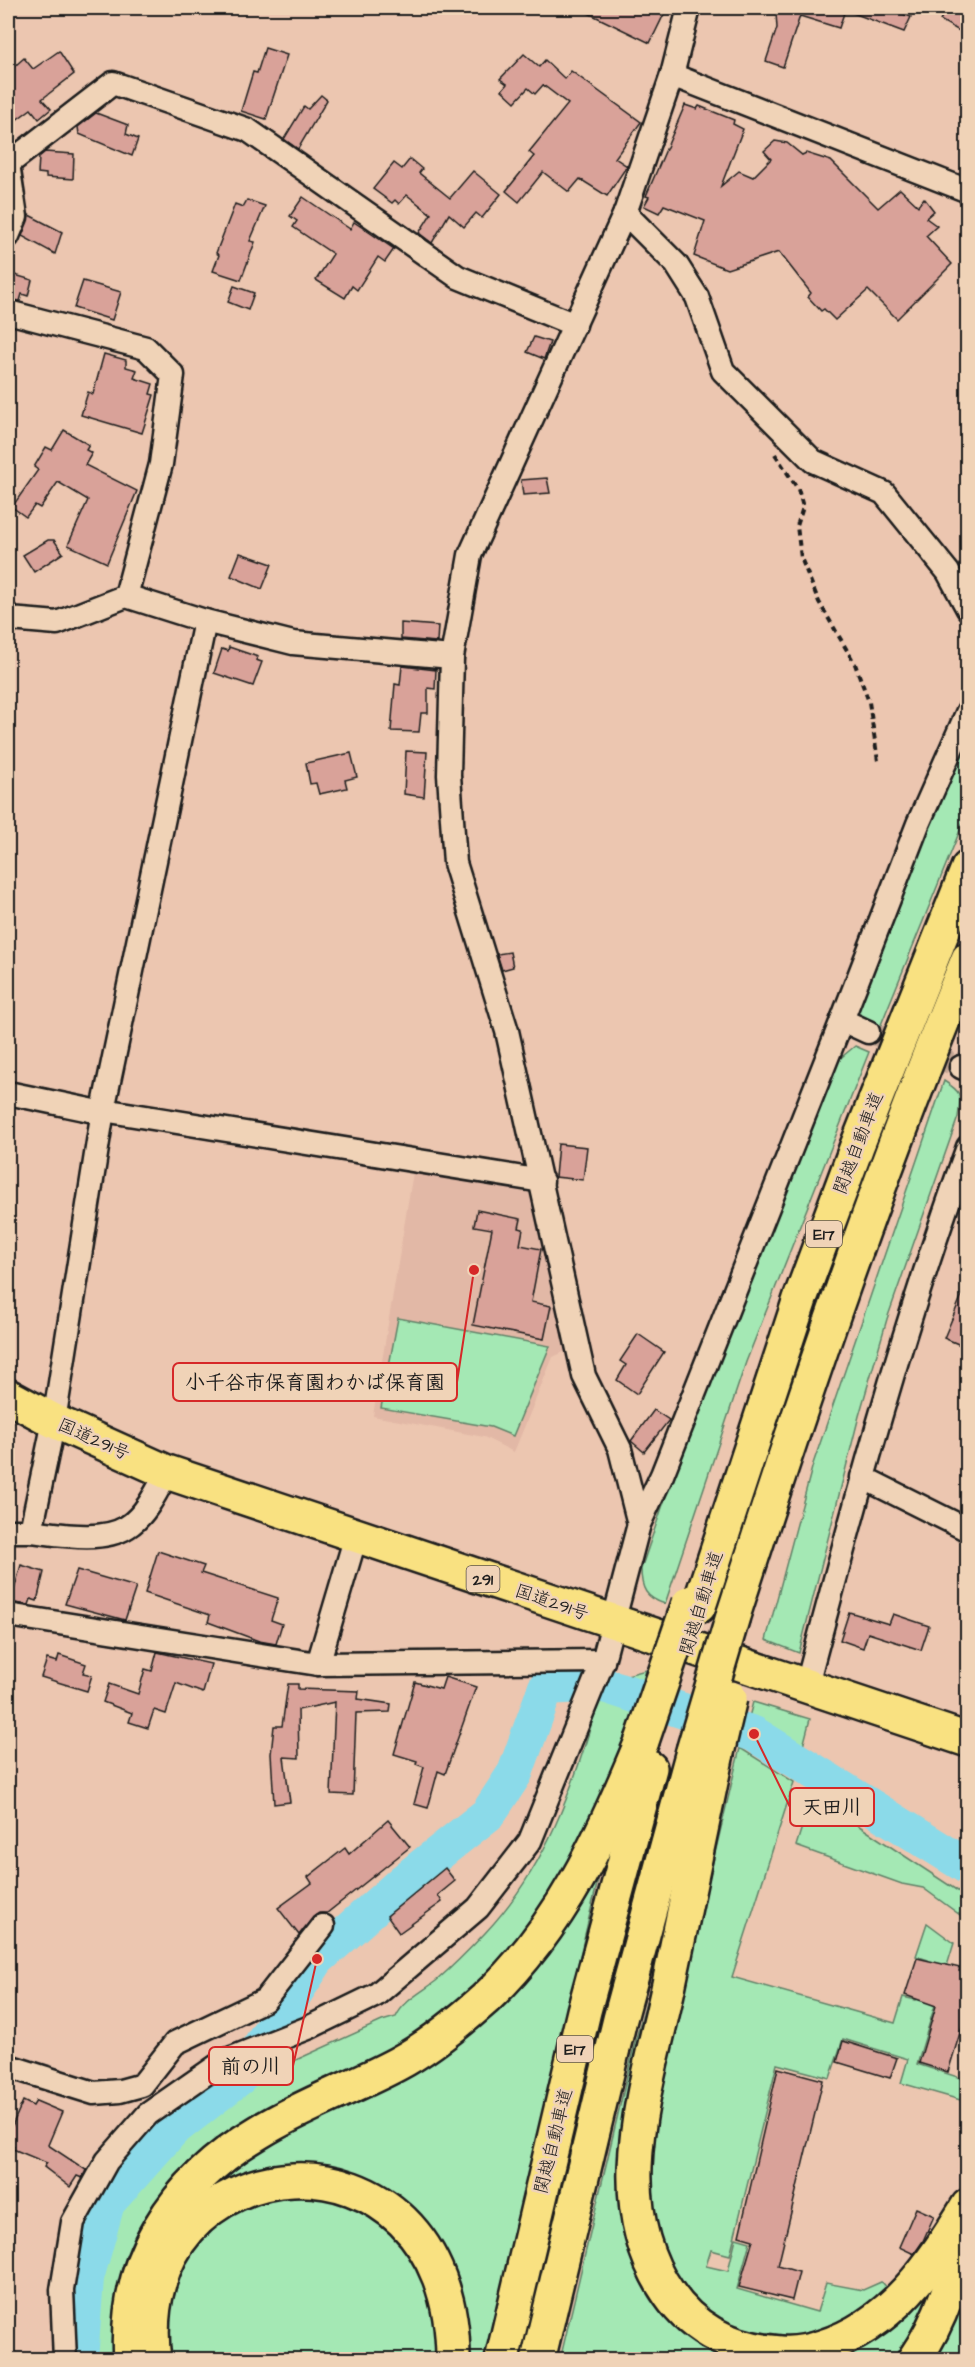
<svg xmlns="http://www.w3.org/2000/svg" width="975" height="2367" font-family="'Architects Daughter','Klee One',sans-serif">
	<style>
		.built { fill: #e2b8a6 }
		.green { fill: #a4e8b4; stroke: #608268; stroke-width: 1.5 }
		.lines { fill: none; stroke-linecap: round; stroke-linejoin: round }
		.river { stroke: #8bdae9; stroke-width: 36 }
		.building { fill: #d9a299; stroke: #1c1c1c; stroke-width: 1.5 }
		.minor-tunnel { stroke: #c2a492; stroke-width: 22; stroke-dasharray: 22 11; stroke-linecap: butt }
		.minor-casing { stroke: #1c1c1c; stroke-width: 27 }
		.highway-casing { stroke: #1c1c1c; stroke-width: 38 }
		.path { stroke: #1c1c1c; stroke-width: 4; stroke-dasharray: 6 4.5; stroke-linecap: butt }
		.minor { stroke: #f0d3b7; stroke-width: 22 }
		.highway { stroke: #f9e181; stroke-width: 33 }
		.highway-bridge-casing { stroke: #1c1c1c; stroke-width: 38; stroke-linecap: butt }
		.highway-bridge { stroke: #f9e181; stroke-width: 33 }
		.labels { text-anchor: middle; stroke-width: 5; stroke-linejoin: round; paint-order: stroke }
		.shield { fill: #f0d3b7; stroke: #5c534a; stroke-width: 1.5 }
		.shield-label { font-size: 16px; font-weight: bold; fill: #1c1c1c }
		.street-label { font-size: 18px; fill: #1c1c1c; stroke: #f0d3b7 }
		.leader { fill: none; stroke: #d62828; stroke-width: 2 }
		.callout-dot { fill: #d62828; stroke: #f0d3b7; stroke-width: 2 }
		.callout { fill: #f0d3b7; stroke: #d62828; stroke-width: 2 }
		.callout-label { font-size: 20px; text-anchor: middle; font-weight: bold; fill: #1c1c1c }
	</style>
	<rect width="100%" height="100%" fill="#ecc6b0"/>
	<filter id="ink" filterUnits="userSpaceOnUse"><feTurbulence type="fractalNoise" baseFrequency=".0167" numOctaves="2"/><feDisplacementMap in="SourceGraphic" scale="12" xChannelSelector="R" yChannelSelector="G"/><feConvolveMatrix kernelMatrix="1 2 1 2 8 2 1 2 1" color-interpolation-filters="sRGB"/></filter>
	<g filter="url(#ink)">
		<path class="built" d="M414,1166L534,1189L568,1350L553,1357L514,1452L484,1437L373,1416Z"/>
		<g class="green">
			<path d="M967,729V813L878,1032L857,1018L856,1011Z"/>
			<path d="M855,1046L869,1052L746,1362L665,1604C646,1598 641,1589 641,1569L711,1364L837,1061Z"/>
			<path d="M944,1081C963,1093 961,1095 958,1117L887,1319L859,1416L799,1653L766,1640L813,1464Z"/>
			<path d="M398,1318L550,1346L513,1436L491,1427L381,1408Z"/>
			<path d="M646,1670L640,1691L630,1689L628,1677L620,1679L621,1687L606,1683L607,1680Z"/>
			<path d="M598,1702H617L636,1709L611,1781L564,1884L486,1983L406,2044L240,2128L117,2359L90,2360L85,2324L90,2277L113,2204L171,2137L222,2098L254,2079L382,2021L396,2017C403,2001 422,1992 436,1981C453,1966 469,1950 485,1933C548,1866 573,1787 598,1702Z"/>
			<path d="M753,1702L810,1719L800,1758L747,1725Z"/>
			<path d="M740,1748L794,1782L732,1977L895,2023L903,1997L916,2000L928,1960L916,1956L927,1923L954,1943L917,2064L967,2080L964,2101L901,2083L908,2059L843,2039L830,2078L777,2064L730,2255L711,2250L706,2266L728,2271L736,2238L750,2242L737,2289L817,2312L826,2283L863,2290L881,2282L888,2290L854,2318L805,2337L760,2340L700,2310L665,2261L652,2224L649,2147L663,2072Z"/>
			<path d="M812,1795L967,1897V1920L923,1888L902,1884L796,1846Z"/>
			<path d="M598,1880L484,2359H465C460,2330 457,2292 447,2265C424,2200 349,2152 280,2164C251,2169 225,2186 202,2201L198,2197C256,2145 328,2111 396,2075C415,2065 437,2056 456,2043C520,2002 559,1943 598,1880Z"/>
			<path d="M666,1929L619,2175C623,2260 642,2326 728,2359L560,2360L635,2042Z"/>
			<path d="M275,2194L329,2196L387,2226L412,2254L433,2301L437,2359L168,2360C165,2311 182,2240 228,2215C242,2206 260,2201 275,2194Z"/>
			<path d="M933,2275L926,2302L897,2359L832,2360Z"/>
			<path d="M967,2277V2359L926,2360Z"/>
		</g>
		<g class="lines">
			<path class="river" d="M80,2360L86,2278L107,2203L172,2130L240,2077L317,1959L405,1880L488,1814L515,1773L546,1687L601,1684L754,1734L968,1867"/>
		</g>
		<g class="building">
			<path d="M578,8H657L665,12L650,43Z"/>
			<path d="M786,8H886L911,17L904,32L845,10L839,28L800,16L783,67L766,61L777,28L776,13H790L785,11Z"/>
			<path d="M947,8H968V36L940,20Z"/>
			<path d="M265,48L287,55L266,119L241,111L253,72L257,73Z"/>
			<path d="M59,51L74,74L42,99L51,109L39,119L31,109L8,126V72L24,58L33,69Z"/>
			<path d="M524,54L539,67L545,60L565,79L571,71L641,122L615,158L627,166L607,196L580,179L569,192L543,172L519,202L506,191L534,156L529,152L568,104L543,85L535,94L528,88L515,102L502,90L507,84L500,79Z"/>
			<path d="M321,95L327,100L298,149L284,139L304,106L308,109Z"/>
			<path d="M685,105L697,109L699,106L734,120L733,124L743,129L721,186L739,171L753,177L771,159L764,151L775,141L787,143L802,155L806,153L831,161L878,208L900,189L918,206L924,198L934,211L926,218L937,226L926,236L952,264L897,319L868,290L835,320L824,309L821,311L808,297L811,293L779,252L727,269L694,256L705,221L664,205L659,213L644,206L649,197L646,196Z"/>
			<path d="M96,113L128,125L126,134L138,139L132,156L79,134L78,127Z"/>
			<path d="M45,152L74,154L73,179L46,177V174L38,173L39,157Z"/>
			<path d="M410,159L422,169L419,173L450,198L473,171L501,194L482,218L476,213L464,227L449,214L432,243L419,233L431,214L407,195L399,204L395,200L392,203L373,189L394,163L402,169Z"/>
			<path d="M303,197L350,229L354,222L394,249L385,262L378,257L357,290L352,286L345,298L316,280L333,254L293,227L297,221L290,216Z"/>
			<path d="M247,200L265,206L250,241L255,242L241,280L213,271L219,255L216,253L235,204L243,207Z"/>
			<path d="M29,215L62,232L55,254L22,236Z"/>
			<path d="M8,273L32,280L28,296L22,294L20,301L8,299Z"/>
			<path d="M83,281L121,292L112,320L74,308Z"/>
			<path d="M234,286L254,293L248,310L228,302Z"/>
			<path d="M534,337L550,342L544,359L527,352Z"/>
			<path d="M104,354L126,360V367L137,370L134,378L153,384L150,394L154,395L142,433L81,415L88,392L93,394Z"/>
			<path d="M64,430L89,445L86,450L92,453L85,465L137,491L107,563L68,545L88,500L58,482L40,508L35,505L26,517L12,507L38,470L34,467L46,447L52,450Z"/>
			<path d="M547,478L550,493L523,495L521,480Z"/>
			<path d="M48,540H54L63,553L34,572L23,555Z"/>
			<path d="M240,553L272,564L262,589L231,576Z"/>
			<path d="M401,623L438,626L437,642L401,639Z"/>
			<path d="M229,647L258,657L256,660L262,662L253,686L214,673L222,649L228,651Z"/>
			<path d="M402,666L436,670L435,689L428,688V713H421L419,732L391,731L395,684L400,685Z"/>
			<path d="M406,751L427,752L424,797L404,794Z"/>
			<path d="M351,753L357,777L345,780L347,788L319,794L316,783L310,784L306,763Z"/>
			<path d="M510,952L513,967L502,970L497,954Z"/>
			<path d="M558,1144L587,1147L583,1180L555,1177Z"/>
			<path d="M477,1210L521,1219L519,1228L523,1229L520,1245L541,1249L531,1302L551,1306L544,1339L473,1325L492,1229L474,1226Z"/>
			<path d="M967,1283H968V1348L944,1338Z"/>
			<path d="M638,1334L664,1352L637,1394L617,1380L626,1365L620,1361Z"/>
			<path d="M654,1410L669,1420L644,1452L631,1441Z"/>
			<path d="M158,1551L204,1566L201,1573L278,1598L271,1620L282,1624L276,1644L259,1641L208,1622L210,1615L145,1593Z"/>
			<path d="M21,1565L44,1572L37,1601L31,1599L29,1605L8,1602V1588L14,1590Z"/>
			<path d="M77,1570L136,1587L125,1620L65,1604Z"/>
			<path d="M849,1612L889,1624L893,1614L929,1626L921,1650L868,1633L863,1648L840,1640Z"/>
			<path d="M157,1652L211,1664L203,1693L176,1683L166,1714L154,1710L148,1728L129,1722L132,1713L103,1702L109,1684L138,1694L145,1669L152,1671Z"/>
			<path d="M59,1655L86,1664L83,1673L92,1675L87,1691L41,1677L47,1659L57,1662Z"/>
			<path d="M445,1677L476,1687L445,1774L438,1771L428,1808L414,1804L424,1767L416,1764L417,1761L394,1754L415,1682L441,1689Z"/>
			<path d="M288,1684H298V1689L359,1691L358,1699L391,1704L390,1712L356,1713L353,1795L331,1794L335,1702L298,1710L299,1758L284,1757L290,1802L274,1804L271,1754L274,1726H282Z"/>
			<path d="M388,1820L410,1847L327,1913H319L313,1917L299,1935L278,1908L312,1883L308,1877L345,1848L349,1854Z"/>
			<path d="M445,1868L455,1881L438,1895L442,1902L399,1933L387,1916Z"/>
			<path d="M917,1958L960,1968L959,1971L968,1974V2007L948,2072L919,2063L936,2006L905,1995Z"/>
			<path d="M843,2041L897,2058L890,2078L837,2062Z"/>
			<path d="M778,2068L823,2080L778,2266L799,2272L792,2300L739,2287L753,2240L739,2236Z"/>
			<path d="M23,2101L33,2106L36,2101L62,2112L48,2145L86,2170L82,2178L77,2176L70,2187L44,2167L47,2163L13,2149L14,2146L8,2142V2135Z"/>
			<path d="M916,2208L934,2216L923,2241L914,2254L899,2247Z"/>
		</g>
		<g class="lines">
			<path class="minor-tunnel" d="M868,1032L961,1067"/>
			<defs>
				<g id="minor">
					<path d="M672,75L968,191"/>
					<path d="M8,164L113,83L248,130L458,277L575,325"/>
					<path d="M625,213L676,264L697,297L723,371L813,461L884,493L948,572L968,609"/>
					<path d="M8,236L16,217L8,164"/>
					<path d="M8,312L146,348L173,375L161,464L126,596"/>
					<path d="M8,615L10,619L57,623L126,596L205,621L293,643L452,657"/>
					<path d="M868,1032L842,1020L918,824L968,711"/>
					<path d="M961,1067L968,1070"/>
					<path d="M8,1093L104,1113"/>
					<path d="M103,1110L542,1181"/>
					<path d="M862,1477L968,1530"/>
					<path d="M639,1524L620,1449L584,1376L507,1031L455,863L449,775L452,657L470,555L625,213L672,75L689,8"/>
					<path d="M8,1531H31L54,1421L103,1110L205,621"/>
					<path d="M31,1531C58,1534 102,1543 127,1527C145,1516 157,1491 167,1472"/>
					<path d="M8,1615L318,1664L603,1661"/>
					<path d="M318,1664L356,1536"/>
					<path d="M806,1688C854,1506 903,1324 968,1147"/>
					<path d="M8,2066L94,2093L120,2091L142,2085L175,2043L265,2000L323,1926"/>
					<path d="M65,2360L62,2290L73,2222L107,2161L148,2114L224,2061L308,2028L376,1995L478,1908L530,1841L603,1661L639,1524L662,1475L842,1020"/>
				</g>
				<g id="highway">
					<path d="M8,1396L54,1421L167,1472L968,1740"/>
					<path d="M699,1606L800,1299L857,1146L968,868"/>
					<path d="M733,1616C804,1395 879,1174 968,959"/>
					<path d="M717,1753C701,1830 685,1907 669,1984C648,2084 604,2201 669,2294C695,2332 736,2350 781,2353C794,2354 810,2351 822,2347C892,2325 931,2266 968,2206"/>
					<path d="M130,2360C123,2260 174,2182 259,2132C303,2105 352,2088 397,2064C429,2047 458,2023 485,1999C561,1928 603,1836 642,1741"/>
					<path d="M154,2360C125,2134 454,2106 453,2360"/>
					<path d="M502,2360L584,2011L650,1768"/>
					<path d="M538,2360L620,2019L693,1751"/>
					<path d="M914,2360C942,2320 956,2272 967,2225"/>
				</g>
			</defs>
			<use href="#minor" class="minor-casing"/>
			<use href="#highway" class="highway-casing"/>
			<path class="path" d="M775,454L798,489L803,507L797,526L801,558L819,602L855,664L869,702L878,761"/>
			<use href="#minor" class="minor"/>
			<use href="#highway" class="highway"/>
			<defs>
				<g id="highway-bridge">
					<path d="M642,1741L689,1603"/>
					<path d="M693,1751L733,1616"/>
					<path d="M717,1753L730,1698"/>
				</g>
			</defs>
			<use href="#highway-bridge" class="highway-bridge-casing"/>
			<use href="#highway-bridge" class="highway-bridge"/>
		</g>
	</g>
	<g class="labels">
		<g class="shield">
			<rect x="806" y="1221" width="36" height="26" rx="4.5"/>
			<rect x="466.5" y="1566" width="33" height="26" rx="4.5"/>
			<rect x="557" y="2036" width="36" height="26" rx="4.5"/>
		</g>
		<g class="shield-label">
			<text x="824" y="1240">E17</text>
			<text x="483" y="1585">291</text>
			<text x="575" y="2055">E17</text>
		</g>
		<g class="street-label">
			<text transform="translate(858 1143) rotate(-69)" y="6">関越自動車道</text>
			<text transform="translate(94 1439) rotate(24)" y="6">国道291号</text>
			<text transform="translate(552 1602) rotate(19)" y="6">国道291号</text>
			<text transform="translate(701 1603) rotate(-73)" y="6">関越自動車道</text>
			<text transform="translate(553 2141) rotate(-76)" y="6">関越自動車道</text>
		</g>
	</g>
	<path class="leader" d="M474 1270L457 1382M754 1734L790 1807M317 1959L293 2066"/>
	<g class="callout-dot">
		<circle cx="474" cy="1270" r="6"/>
		<circle cx="754" cy="1734" r="6"/>
		<circle cx="317" cy="1959" r="6"/>
	</g>
	<g class="callout">
		<rect x="173" y="1363" width="284" height="38" rx="6"/>
		<rect x="790" y="1788" width="84" height="38" rx="6"/>
		<rect x="209" y="2047" width="84" height="38" rx="6"/>
	</g>
	<g class="callout-label">
		<text x="315" y="1389">小千谷市保育園わかば保育園</text>
		<text x="832" y="1814">天田川</text>
		<text x="251" y="2073">前の川</text>
	</g>
	<rect width="975" height="2367" fill="none" stroke="#f0d3b7" stroke-width="30"/>
	<rect x="15" y="15" width="945" height="2337" fill="none" stroke="#1c1c1c" stroke-width="2" filter="url(#ink)"/>
</svg>
